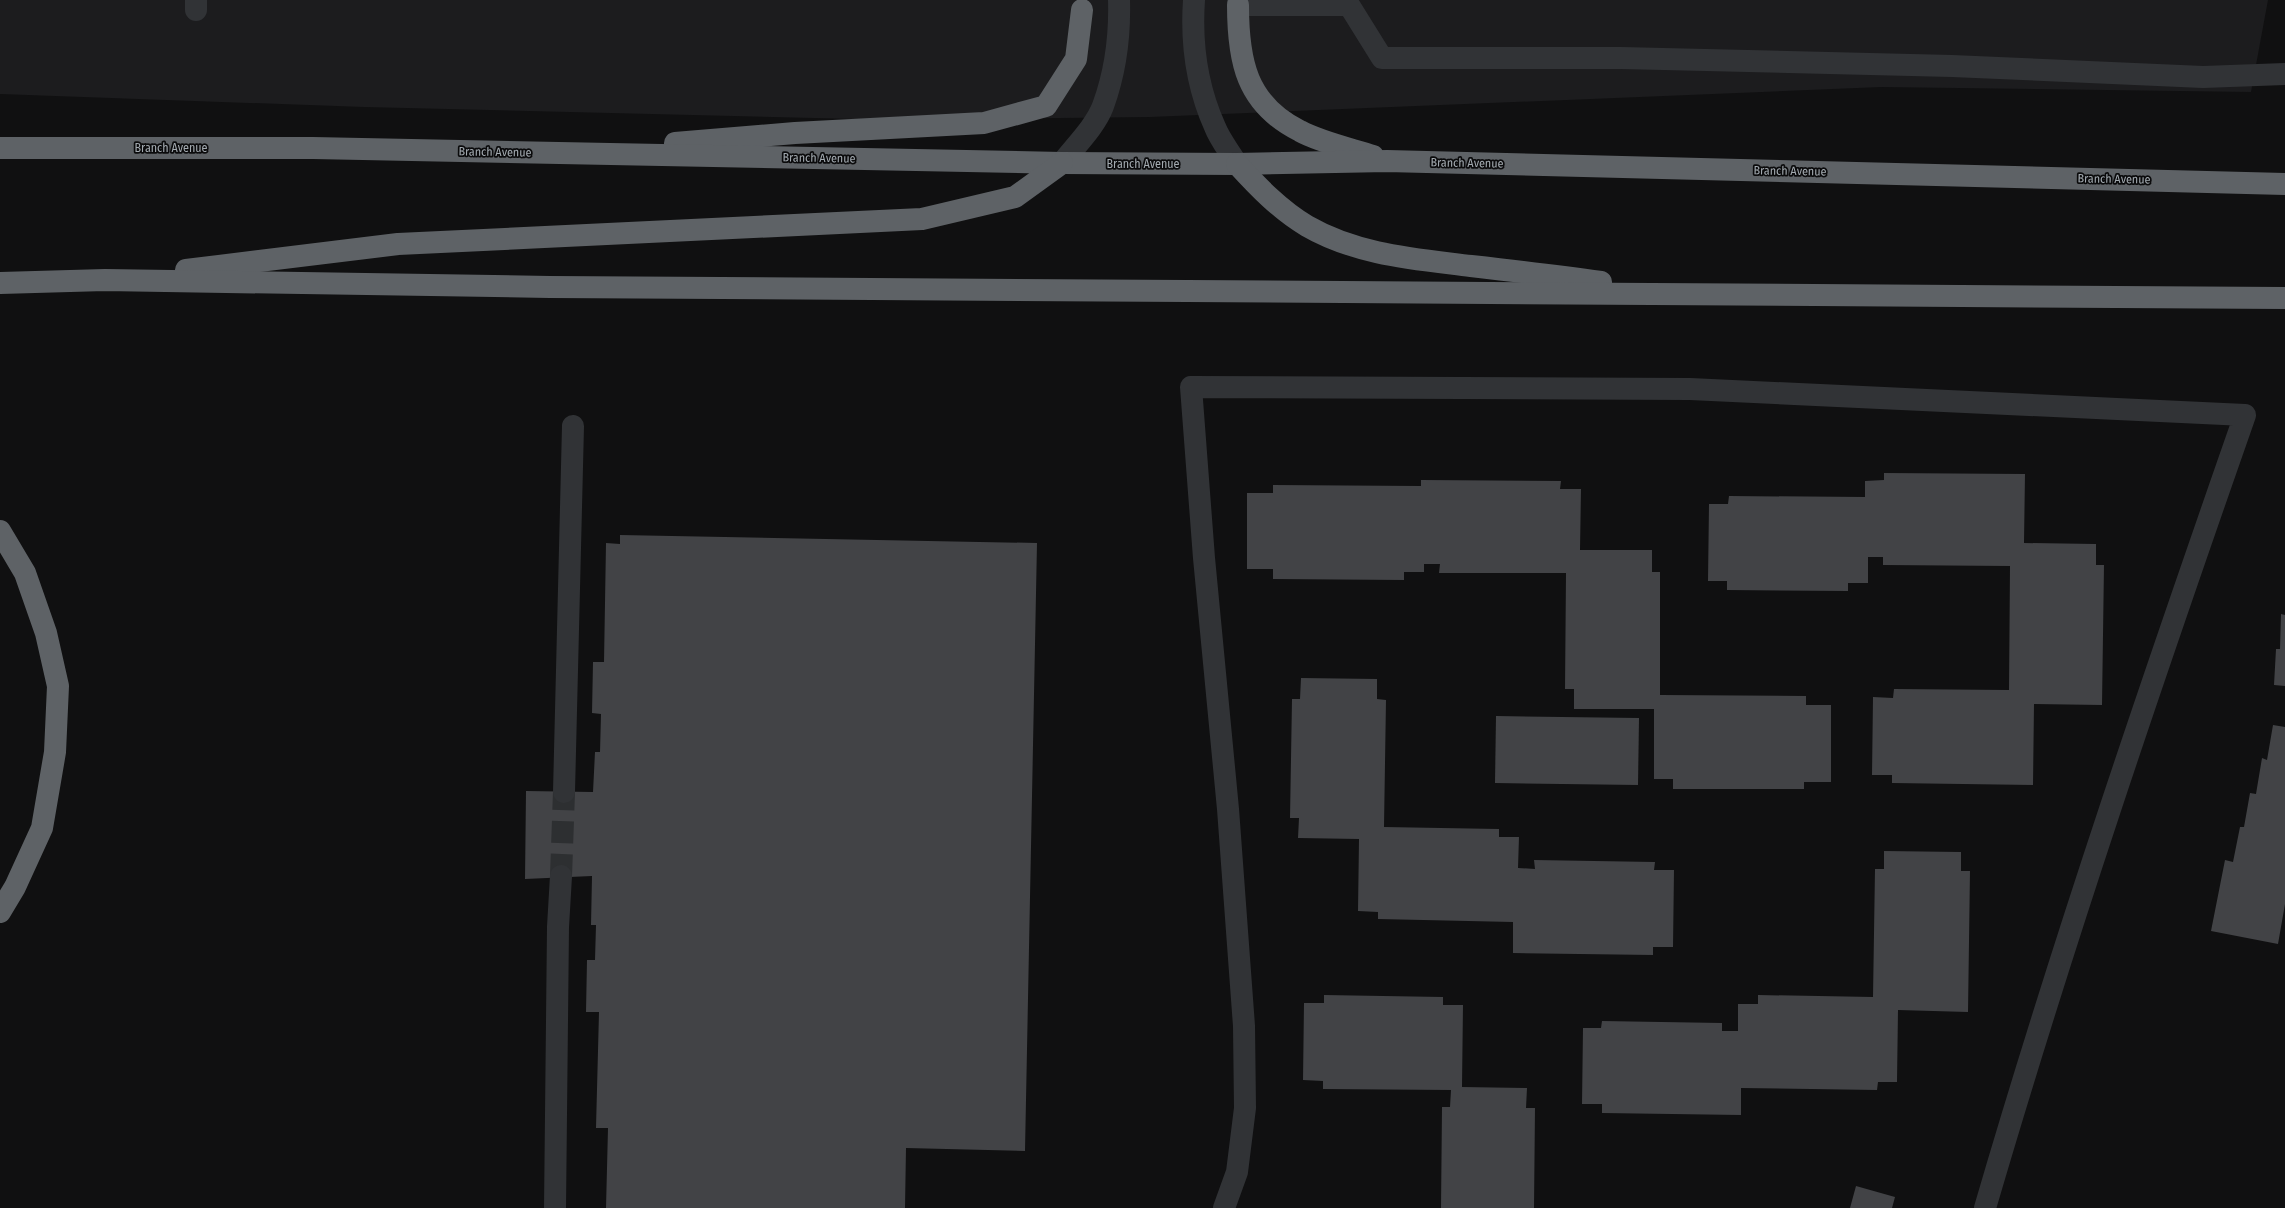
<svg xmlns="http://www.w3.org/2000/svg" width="2285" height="1208" font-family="'Fira Sans Condensed',sans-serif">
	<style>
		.built { fill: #1c1c1e }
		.building { fill: #424346 }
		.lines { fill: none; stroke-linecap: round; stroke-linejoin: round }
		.minor-tunnel { stroke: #2d2f31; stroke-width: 22; stroke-dasharray: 22 11; stroke-linecap: butt }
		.minor { stroke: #313336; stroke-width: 22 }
		.highway { stroke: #5e6266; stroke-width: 22 }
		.labels { text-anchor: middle; stroke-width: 3.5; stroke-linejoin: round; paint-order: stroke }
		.street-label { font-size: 12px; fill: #a3aab0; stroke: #0b0b0c }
	</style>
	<rect width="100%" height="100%" fill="#101011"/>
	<path class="built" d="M0,0H2268L2251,92L1881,87L1150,117L897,120L364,107L0,94Z"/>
	<g class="building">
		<path d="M1884,473L2025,474L2024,543L2096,544V565H2104L2102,705L2034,704L2033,785L1892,783V775H1872L1873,697L1893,698L1894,689L2009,690L2010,566L1883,565V557H1868V583H1848V591L1727,590V581H1708L1709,504H1728L1729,496L1865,497V481L1884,480Z"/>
		<path d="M1421,480L1561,481L1560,489H1581L1580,550H1652V572H1660V695L1806,696V705H1831V782H1804V789H1673V779H1654V709H1574V689H1565L1566,573H1439L1440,564H1424V572H1404V580L1273,579V569H1247V493H1273V485L1421,486Z"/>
		<path d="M620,535L1037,543L1025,1151L906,1148L905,1208H606L608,1128H596L599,1012H586L587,960H595L596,925H591L592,876L525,879L526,791L593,792L595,752H600L601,714L592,713L593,662H604L606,543L620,544Z"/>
		<path d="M2281,614L2285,615V686L2274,685L2276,649H2280Z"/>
		<path d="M1301,678L1377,679V699L1386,700L1384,827L1499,829V837H1519L1518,868L1535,869L1534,860L1655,862L1654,870H1674L1673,947H1653V955L1513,953V922L1378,919V912L1358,911L1359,839L1298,838L1299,818H1290L1292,699H1300Z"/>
		<path d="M1496,716L1639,718L1638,785L1495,783Z"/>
		<path d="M2273,725L2285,727V904L2278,944L2211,931L2225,860L2233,862L2240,827H2244L2250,793L2256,794L2262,758L2267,760Z"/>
		<path d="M1884,851L1961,852V871H1970L1968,1012L1898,1010L1897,1082H1878L1877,1090L1741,1088V1115L1602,1113V1104H1582L1583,1028H1601L1602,1021L1722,1023V1031H1738V1004H1758V995L1873,997L1875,869H1884Z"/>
		<path d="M1324,995L1443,997V1005H1463L1462,1087L1527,1088L1526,1108H1535L1534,1208H1441L1442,1107H1450L1451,1090L1323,1089V1081L1303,1080L1304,1003H1324Z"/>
		<path d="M1856,1186L1895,1197L1892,1208H1850Z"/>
	</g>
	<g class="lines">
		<path class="minor-tunnel" d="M561,876L564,792"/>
		<g class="minor">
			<path d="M1194,0C1191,43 1197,87 1215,127C1220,140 1230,152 1237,164"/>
			<path d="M1238,0V5H1349L1382,58H1621L1952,66L2203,77L2285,74"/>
			<path d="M196,10V0"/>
			<path d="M1062,163C1075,146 1095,127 1103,106C1115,73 1120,34 1119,0"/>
			<path d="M564,792L573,426"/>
			<path d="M555,1208L558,927L561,876"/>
			<path d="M1224,1208L1237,1172L1245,1108L1244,1026L1228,809L1204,558L1191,387L1690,389L2245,415C2153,678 2063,941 1985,1208"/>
		</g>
		<g class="highway">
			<path d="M1238,5C1238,61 1246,104 1300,131C1320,142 1351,149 1373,156"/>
			<path d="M675,143L795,133L984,123L1046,106L1076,59L1082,10"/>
			<path d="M0,148H313L1062,163L1237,164L1387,161L2285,184"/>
			<path d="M1237,164C1258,187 1280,210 1307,226C1357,255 1416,259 1471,266C1515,271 1558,276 1601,282"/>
			<path d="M186,270L398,244L922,219L1015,197L1062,163"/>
			<path d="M0,283L105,280L550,287L2285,298"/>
			<path d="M0,531L25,573L46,633L58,686L55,752L42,828L15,887L0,912"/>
		</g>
	</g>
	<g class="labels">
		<g class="street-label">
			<text x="171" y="152">Branch Avenue</text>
			<text transform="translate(495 152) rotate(1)" y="4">Branch Avenue</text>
			<text transform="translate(819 158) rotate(1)" y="4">Branch Avenue</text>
			<text transform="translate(1467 163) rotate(1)" y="4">Branch Avenue</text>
			<text x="1143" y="168">Branch Avenue</text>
			<text transform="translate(1790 171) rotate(1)" y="4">Branch Avenue</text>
			<text transform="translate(2114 179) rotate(1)" y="4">Branch Avenue</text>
		</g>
	</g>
</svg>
